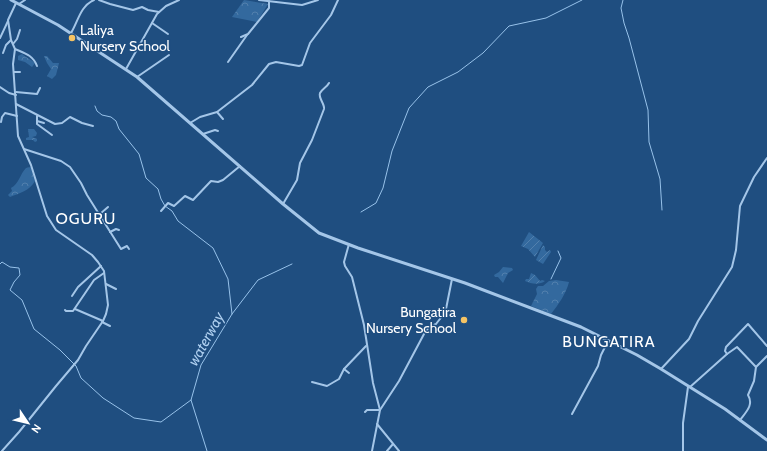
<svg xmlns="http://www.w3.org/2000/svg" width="767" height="451" font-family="Cabin,sans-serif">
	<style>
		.forest { fill: url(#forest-crowns) }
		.garden { fill: url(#garden-furrows) }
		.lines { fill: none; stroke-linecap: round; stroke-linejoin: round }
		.stream { stroke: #97c2ea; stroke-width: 1 }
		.minor { stroke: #a4c6e8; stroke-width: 2 }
		.tertiary { stroke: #a4c6e8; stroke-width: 3 }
		.poi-dot { fill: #f6c464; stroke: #1f4e80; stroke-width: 1.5 }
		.labels { text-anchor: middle; stroke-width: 3; stroke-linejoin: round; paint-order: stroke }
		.poi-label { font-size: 14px; fill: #fff; stroke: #1f4e80; text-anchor: start }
		.water-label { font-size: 15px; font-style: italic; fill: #afd0f0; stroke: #1f4e80 }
		.quarter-label { font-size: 16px; letter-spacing: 1px; fill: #fff; stroke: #1f4e80 }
	</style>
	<defs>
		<pattern id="forest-crowns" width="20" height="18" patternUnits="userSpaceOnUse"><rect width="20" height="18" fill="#33699e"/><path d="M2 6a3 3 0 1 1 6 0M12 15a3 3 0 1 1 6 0" fill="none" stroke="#5280ad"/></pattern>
		<pattern id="garden-furrows" width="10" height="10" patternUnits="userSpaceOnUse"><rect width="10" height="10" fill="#33699e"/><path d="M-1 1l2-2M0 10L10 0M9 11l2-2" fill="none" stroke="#5280ad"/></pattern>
	</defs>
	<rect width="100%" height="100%" fill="#1f4e80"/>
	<g class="forest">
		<path d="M244,0L268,4L257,22L232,17Z"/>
		<path d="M22,54C26,58 31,59 35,63L32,67L25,62L18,60V56Z"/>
		<path d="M44,56H47L53,63H59L56,75L52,79L47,76L51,69L47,63Z"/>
		<path d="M28,129H34L37,133L36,136L32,137L37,139V141L35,142L33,140H26V138L29,137Z"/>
		<path d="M31,167L35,181C29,191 20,193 10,197L8,195L12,191L11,188C19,184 20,174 26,168Z"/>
		<path d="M503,267L512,268L513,270L508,273L503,283L498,277H495L494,275L499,272Z"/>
		<path d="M556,280L569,282C566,294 558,305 551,314L531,306L537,294L536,289L538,286H543L549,281Z"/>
	</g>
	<g class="garden">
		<path d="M529,232L543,243L535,257L528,249L521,246Z"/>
		<path d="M543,245L545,247V250L547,252L550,250L551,252L543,264L536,260Z"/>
		<path d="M531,273L535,275L540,281L542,280L545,281C540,285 531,284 525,281L526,279H529Z"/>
	</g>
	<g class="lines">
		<g class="stream">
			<path d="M623,0L621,8L624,23L629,38L648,110L649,142L660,179L662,210"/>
			<path d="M95,106L97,111L102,115L111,117L116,121L119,129L139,154L146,178L158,189L161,199L165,206L172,211L178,221L213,248L228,279L232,314"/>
			<path d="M361,212L376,203L383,188L392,151L409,108L428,87L458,72L483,53L509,26L546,18L582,0"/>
			<path d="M0,264L2,262L10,267L19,268L20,275L14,282L10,290L22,300L34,329L60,350L76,366L81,378L103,398L134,418L161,422L191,400"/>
			<path d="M551,279L561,258L558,251"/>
			<path d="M207,451L191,400L201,365L232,314L258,280L292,264"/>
		</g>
		<g class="minor">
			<path d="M99,0L110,4L133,10L142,7L148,10L159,12"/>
			<path d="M259,0L302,5L318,0"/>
			<path d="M19,4L25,0"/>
			<path d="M152,23L168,34"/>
			<path d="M71,33C78,22 80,6 94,0"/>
			<path d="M241,37L248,34L269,8V1"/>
			<path d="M0,38L8,21"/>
			<path d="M13,44L17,39L20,30"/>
			<path d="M15,49C24,53 33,55 37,66"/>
			<path d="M3,53L6,45L11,40"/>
			<path d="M228,62L247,35"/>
			<path d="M126,69L157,14L166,6L179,0"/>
			<path d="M14,72H20"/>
			<path d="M137,77L169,55"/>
			<path d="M0,87L9,93L16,95"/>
			<path d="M16,92L37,94L40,88"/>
			<path d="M16,104L55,124L62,123L70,117L82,123L93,126"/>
			<path d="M217,112L223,119"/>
			<path d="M37,116V124L52,135"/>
			<path d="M37,121L44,123"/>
			<path d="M1,122L2,117L5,113L17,116"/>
			<path d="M190,123L200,117L217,112L252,85L269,64L276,62L299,66L302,65L310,43L331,15L338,0"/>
			<path d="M203,134L215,130L218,131"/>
			<path d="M24,149L61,161L70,167L81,183L87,195L121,249L127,246L129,249"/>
			<path d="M283,204L297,180L300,163L312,140L324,109C325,104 318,98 320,93C322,89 327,87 329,83"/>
			<path d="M161,211L168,203L174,206L185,196L193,200L211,181L218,182L223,180L240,166"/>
			<path d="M100,214L108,207"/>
			<path d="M110,232L116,229L119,230"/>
			<path d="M349,244L344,262L345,266L352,277L364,325L373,383L380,410H367L365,412"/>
			<path d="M106,284L116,289"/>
			<path d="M72,296L78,287L101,266"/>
			<path d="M75,309L103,321"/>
			<path d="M65,310L66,311H73L94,280L104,273"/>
			<path d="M102,322L110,326"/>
			<path d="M727,354L725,351L726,347L748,324L767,346"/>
			<path d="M344,369L366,346"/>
			<path d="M661,369L689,339L698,321L732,267L736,250L740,206L754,177L767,158"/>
			<path d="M312,382L327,386L339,379L344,369L349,373"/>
			<path d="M690,387L727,354L737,347L756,367"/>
			<path d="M572,414L598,366L601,355L608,341"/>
			<path d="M740,420C746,412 754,405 748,395L754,381L756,367L767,356"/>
			<path d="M377,424L399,451"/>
			<path d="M2,451L19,432L56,386L78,360L86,346L103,321L106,314L108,305L104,271L98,262L92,255L56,230L47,216L31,165L18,136L13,64L15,49L11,40L8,20L16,3"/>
			<path d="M372,451L380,410L399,381L424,334L429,327L436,324L443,315L446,309L452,279"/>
			<path d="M387,451L393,444"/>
			<path d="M683,451V423L688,387"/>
		</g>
		<path class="tertiary" d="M11,0L58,25L137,77L283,204L319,233L358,248L465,283L581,327L637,355L661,369L725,409L767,440"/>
	</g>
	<g class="poi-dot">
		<circle cx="72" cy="38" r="4"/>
		<circle cx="464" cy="320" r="4"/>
	</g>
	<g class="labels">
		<g class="poi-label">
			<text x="80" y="35">Laliya<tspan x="80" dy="16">Nursery School</tspan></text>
			<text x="456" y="317" text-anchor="end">Bungatira<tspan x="456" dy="16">Nursery School</tspan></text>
		</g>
		<g class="water-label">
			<text transform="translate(206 339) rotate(-61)" y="5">waterway</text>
		</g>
		<g class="quarter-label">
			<text x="86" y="224">OGURU</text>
			<text x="609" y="347">BUNGATIRA</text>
		</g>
	</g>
	<g transform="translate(28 423) rotate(125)" stroke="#1f4e80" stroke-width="3" paint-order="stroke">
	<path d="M0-3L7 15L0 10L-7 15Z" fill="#ffffff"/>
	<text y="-6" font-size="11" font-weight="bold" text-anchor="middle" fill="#ffffff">N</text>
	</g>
</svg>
